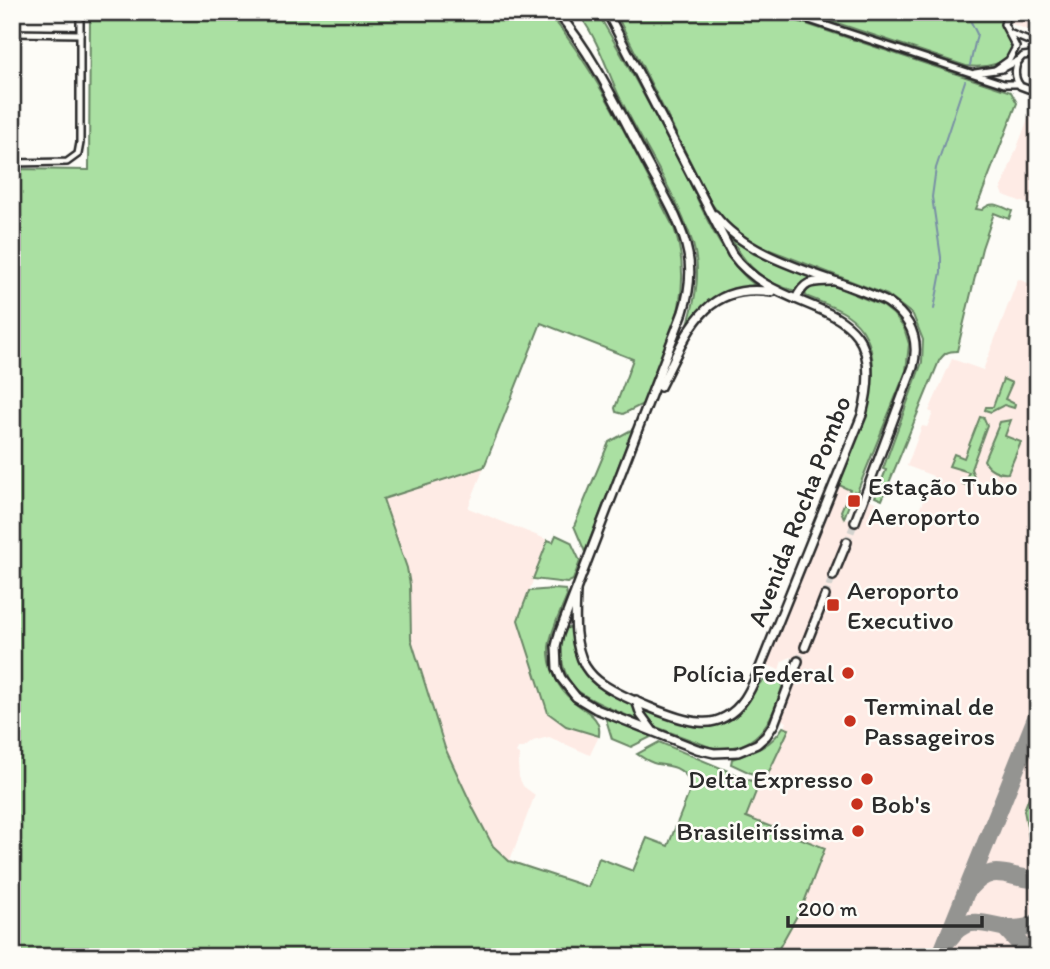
<svg xmlns="http://www.w3.org/2000/svg" width="1050" height="969" font-family="Itim,sans-serif">
	<style>
		.built { fill: #feebe5 }
		.green { fill: #aae0a2; stroke: #6a8666; stroke-width: 2 }
		.lines { fill: none; stroke-linecap: round; stroke-linejoin: round }
		.stream { stroke: #7990a5; stroke-width: 2 }
		.taxiway { stroke: #949491; stroke-width: 18 }
		.secondary-tunnel { stroke: #d3d2ce; stroke-width: 7; stroke-dasharray: 7 3.5; stroke-linecap: butt }
		.minor-casing { stroke: #2b2b2b; stroke-width: 10 }
		.secondary-casing { stroke: #2b2b2b; stroke-width: 12 }
		.minor { stroke: #fdfcf7; stroke-width: 5 }
		.secondary { stroke: #fdfcf7; stroke-width: 7 }
		.poi-dot { fill: #c8321e; stroke: #fdfcf7; stroke-width: 2.5 }
		.labels { text-anchor: middle; stroke-width: 5; stroke-linejoin: round; paint-order: stroke }
		.poi-label { font-size: 26px; fill: #2b2b2b; stroke: #fdfcf7; text-anchor: start }
		.street-label { font-size: 26px; fill: #2b2b2b; stroke: #fdfcf7 }
	</style>
	<rect width="100%" height="100%" fill="#fdfcf7"/>
	<filter id="ink" filterUnits="userSpaceOnUse"><feTurbulence type="fractalNoise" baseFrequency=".0143" numOctaves="2"/><feDisplacementMap in="SourceGraphic" scale="14" xChannelSelector="R" yChannelSelector="G"/><feConvolveMatrix kernelMatrix="1 2 1 2 8 2 1 2 1" color-interpolation-filters="sRGB"/></filter>
	<g filter="url(#ink)">
		<g class="built">
			<path d="M90,12H533L541,323L468,508L548,540L518,621L587,732L599,736L590,755L549,737L533,741L524,748H518L516,753L520,756L518,764L519,777L523,786L535,795L510,860L587,887L599,858L659,880L746,816L787,722L780,719L802,663L791,657L782,661L779,670L763,663L834,483L850,490L841,511L844,518L858,523L868,499L878,503L874,514L890,520L893,509L916,518L933,476L907,466L922,426L927,427L933,413L929,411L952,359L983,370L1018,279L1038,287V957H12V169L89,170Z"/>
			<path d="M1015,12H1038V34L1010,23Z"/>
			<path d="M1031,111L1038,114V208L1004,195L1001,189Z"/>
		</g>
		<g class="green">
			<path d="M90,12H548C601,76 635,154 674,228C697,295 667,343 643,404L623,414L616,412L615,408L633,359L541,323L484,467L383,499L407,568L410,585L411,639L445,748L474,810L493,846L509,861L588,887L599,858L633,871L647,838L668,846L689,793L691,782C681,767 673,766 657,764C650,763 643,758 637,754L659,742L759,784L746,817L825,848L803,905L774,957H12V169L89,170Z"/>
			<path d="M588,12H597C626,61 653,112 680,162C699,200 721,261 755,285C723,291 710,300 688,324C696,297 701,271 693,244C676,193 644,147 620,98C607,71 599,41 580,16Z"/>
			<path d="M615,12H770L1011,92L1017,103L976,209L982,210C992,200 1000,206 1012,211L1009,219L994,213L982,248L957,351C948,351 944,353 939,361L882,500L875,497L886,470L883,469L922,362L923,340L913,315L887,295L747,241L725,221L711,203Z"/>
			<path d="M804,12H1004L1001,24C1004,31 1012,36 1012,44C1013,66 982,68 966,66Z"/>
			<path d="M732,239L754,254L816,278L802,282L796,291C767,285 744,265 732,239Z"/>
			<path d="M819,285L834,286L883,306L893,314L904,328L909,344L906,371L857,492L854,491L844,518L841,511L850,490L839,485C856,438 902,351 846,314C834,306 819,302 806,296L805,292L809,287Z"/>
			<path d="M1003,379L1012,383L1005,399L1015,404L1014,408L1004,405L991,412L985,410L986,407H993Z"/>
			<path d="M980,417L984,418L987,425L971,469L974,476L971,487L963,484L969,472L949,466L954,454L964,458Z"/>
			<path d="M1011,420L1005,436L1021,442L1008,473C999,474 988,469 984,460L1000,422Z"/>
			<path d="M633,429L585,552L574,526L609,442Z"/>
			<path d="M556,535L571,542L580,561L573,580L567,583L533,579L548,540L553,542Z"/>
			<path d="M554,589L566,590L567,596C561,612 551,629 549,647C548,666 557,688 572,700C584,711 602,716 599,736L566,726L548,713L518,620L529,591Z"/>
			<path d="M565,628H572C574,646 579,669 594,682C606,692 686,724 703,726C711,727 721,724 728,721C749,711 749,693 762,681C768,676 780,674 787,671C775,712 763,756 710,747C684,737 583,703 572,685C559,666 560,649 565,628Z"/>
			<path d="M605,716L648,733L653,736L631,747L612,739Z"/>
			<path d="M783,727L789,729L766,778L763,779L731,764L732,759C753,752 771,747 783,727Z"/>
			<path d="M1038,774V854L1031,848L1024,810Z"/>
		</g>
		<g class="lines">
			<g class="stream">
				<path d="M966,12L977,34L970,65"/>
				<path d="M934,309L941,272V257L932,197L936,168L965,81"/>
				<path d="M1037,826L1038,825"/>
			</g>
			<g class="taxiway">
				<path d="M970,888C994,860 1009,880 1038,879"/>
				<path d="M1007,930L1020,944L1026,957"/>
				<path d="M949,939C975,901 1004,944 1038,922"/>
				<path d="M940,957L1038,713"/>
				<path d="M1036,957L1038,943"/>
			</g>
			<g class="secondary-tunnel">
				<path d="M847,542L855,522"/>
				<path d="M825,596L833,576"/>
				<path d="M798,661L805,647"/>
			</g>
			<defs>
				<g id="minor">
					<path d="M785,12L1004,84H1019"/>
					<path d="M12,33L80,34"/>
					<path d="M1009,33L1038,45"/>
					<path d="M1038,54L1023,56C1014,64 1013,76 1020,86L1028,89L1038,90"/>
					<path d="M995,70L1009,60L1016,47L1004,24L1008,12"/>
					<path d="M975,73L1002,69L1019,60"/>
					<path d="M12,163L67,162L78,154L80,143V12"/>
				</g>
				<g id="secondary">
					<path d="M557,12C596,58 620,113 648,165C663,193 682,222 688,254C692,274 689,293 683,312L559,634L556,646L557,668L561,678L576,697L596,709L697,749L714,753L738,752L757,744L766,736L774,724L798,661"/>
					<path d="M567,12L576,15L583,12"/>
					<path d="M715,215C751,263 835,276 887,302C911,318 920,339 913,367L855,522"/>
					<path d="M796,299C805,280 812,282 831,281"/>
					<path d="M660,387C687,335 702,281 772,292"/>
					<path d="M833,576L847,542"/>
					<path d="M576,592C575,617 573,643 585,666C590,674 596,680 604,685C622,697 678,721 699,722C708,723 718,721 725,717C742,708 750,691 757,675L862,415C895,287 784,326 732,254L607,12"/>
					<path d="M805,647L825,596"/>
					<path d="M636,700L641,715L652,730"/>
				</g>
			</defs>
			<use href="#minor" class="minor-casing"/>
			<use href="#secondary" class="secondary-casing"/>
			<use href="#minor" class="minor"/>
			<use href="#secondary" class="secondary"/>
		</g>
	</g>
	<g class="poi-dot">
		<rect x="847" y="494" width="14" height="14" rx="3.5"/>
		<rect x="826" y="598" width="14" height="14" rx="3.5"/>
		<circle cx="848" cy="673" r="7"/>
		<circle cx="850" cy="721" r="7"/>
		<circle cx="867" cy="779" r="7"/>
		<circle cx="857" cy="804" r="7"/>
		<circle cx="858" cy="831" r="7"/>
	</g>
	<g class="labels">
		<g class="poi-label">
			<text x="868" y="495">Estação Tubo<tspan x="868" dy="30">Aeroporto</tspan></text>
			<text x="847" y="599">Aeroporto<tspan x="847" dy="30">Executivo</tspan></text>
			<text x="834" y="682" text-anchor="end">Polícia Federal</text>
			<text x="864" y="715">Terminal de<tspan x="864" dy="30">Passageiros</tspan></text>
			<text x="853" y="788" text-anchor="end">Delta Expresso</text>
			<text x="871" y="813">Bob's</text>
			<text x="844" y="840" text-anchor="end">Brasileiríssima</text>
		</g>
		<g class="street-label">
			<text transform="translate(799 511) rotate(-69)" y="9">Avenida Rocha Pombo</text>
		</g>
	</g>
	<rect width="1050" height="969" fill="none" stroke="#fdfcf7" stroke-width="42"/>
	<rect x="21" y="21" width="1008" height="927" fill="none" stroke="#2b2b2b" stroke-width="2.5" filter="url(#ink)"/>
	<path d="M788 916v10h194v-10" fill="none" stroke="#2b2b2b" stroke-width="3.5"/>
	<text x="798" y="916" font-size="21" fill="#2b2b2b" stroke="#fdfcf7" stroke-width="5" paint-order="stroke">200 m</text>
</svg>
